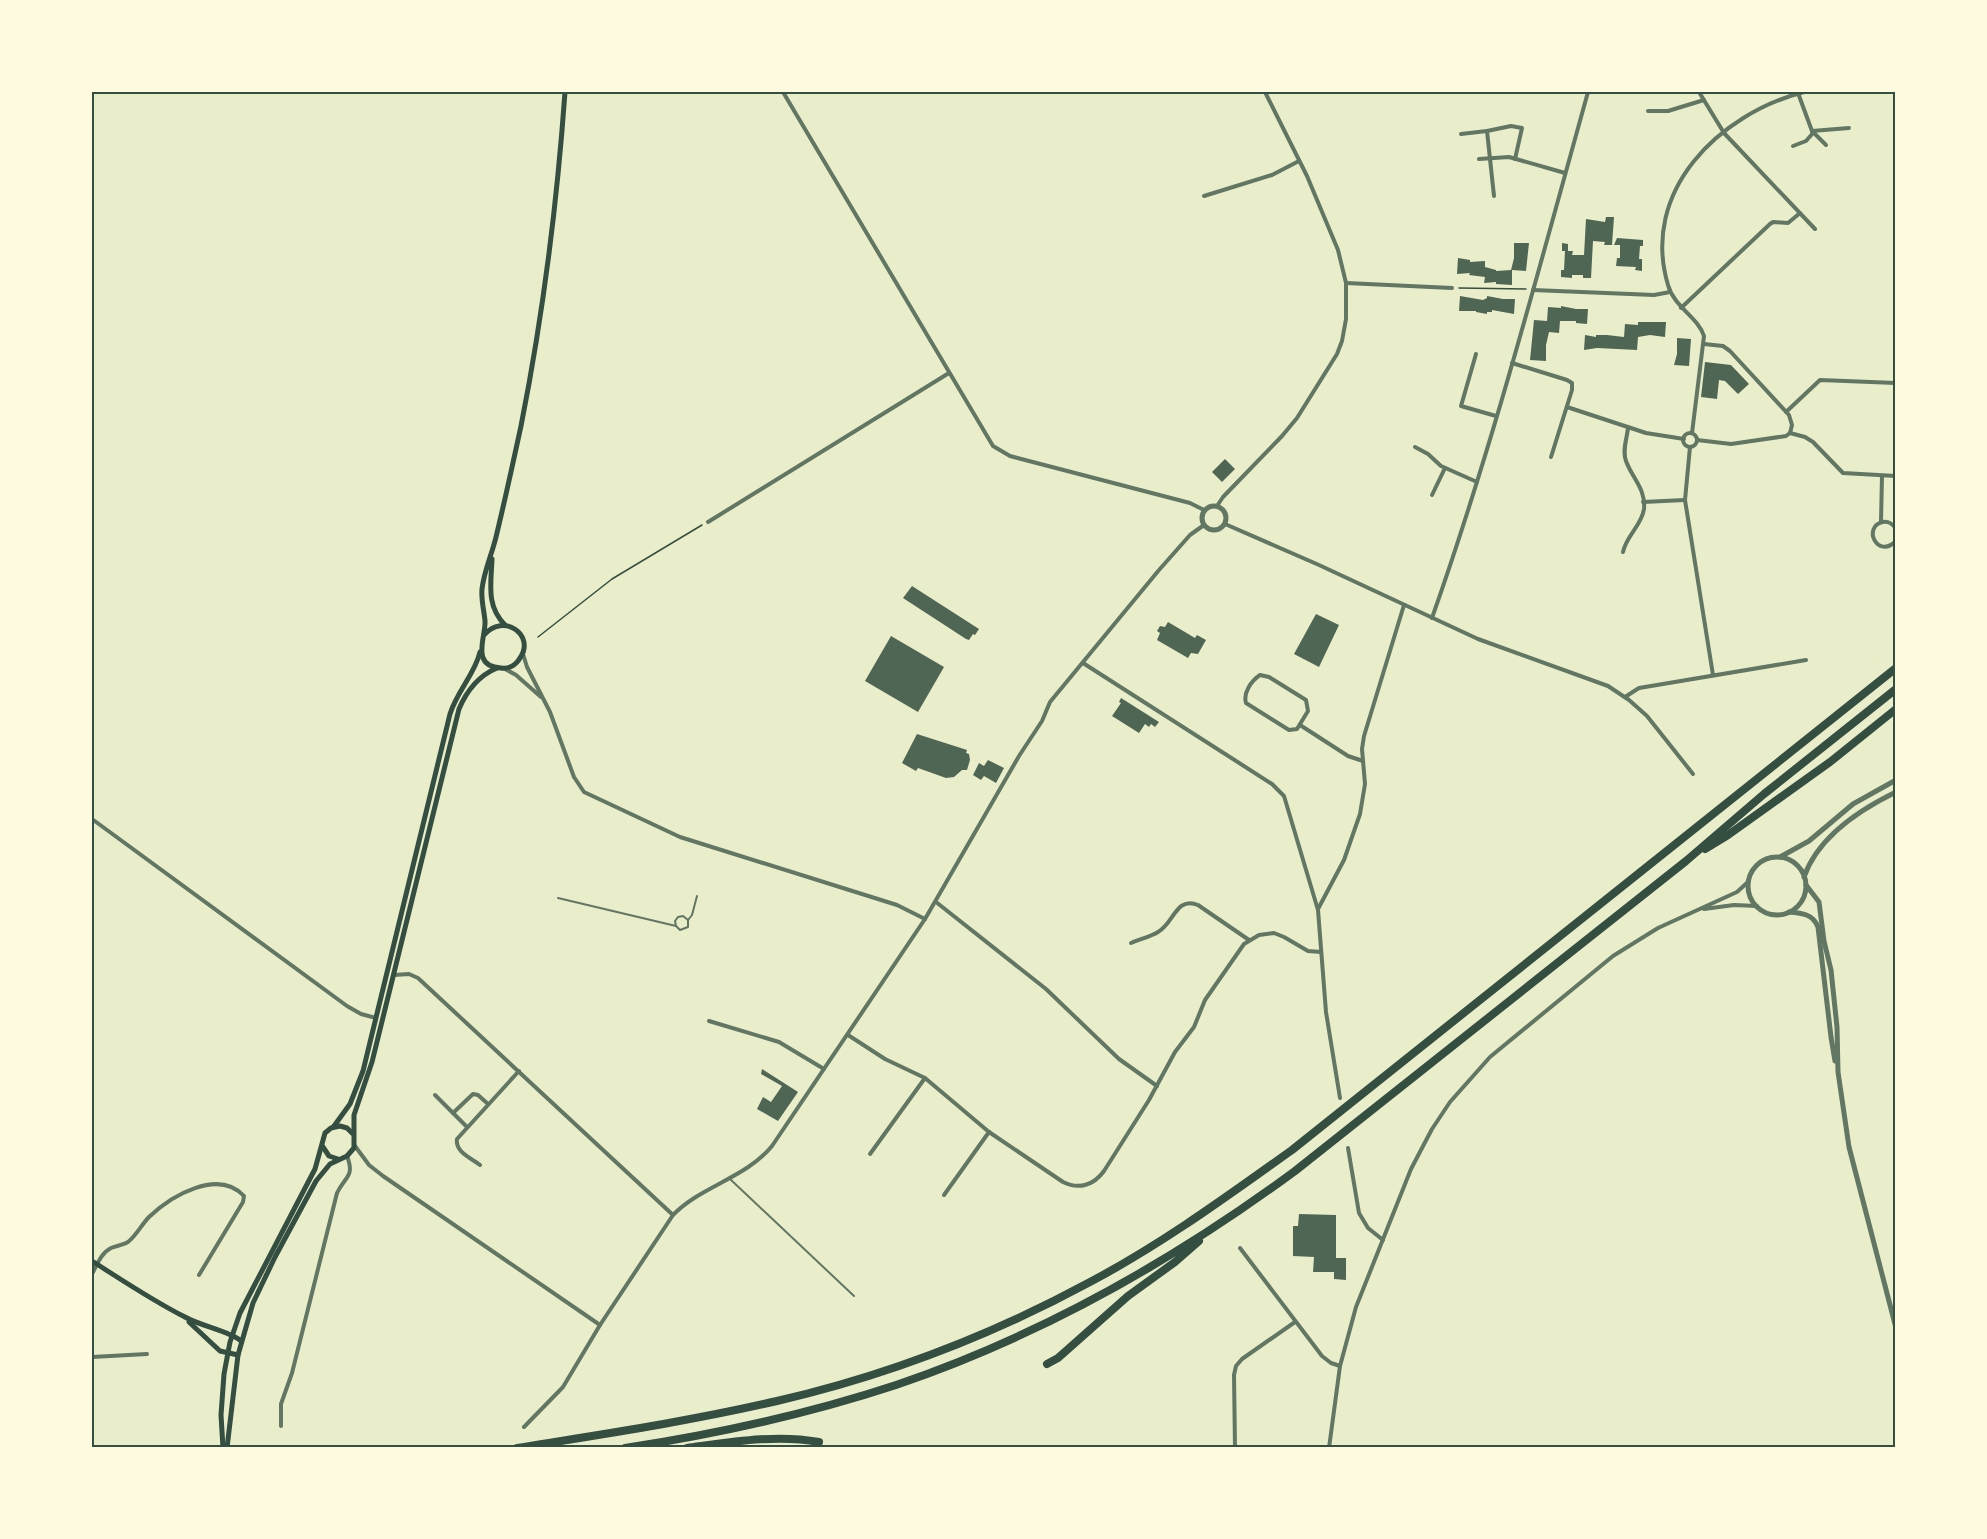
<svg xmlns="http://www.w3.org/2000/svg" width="1987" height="1539" font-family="Raleway,sans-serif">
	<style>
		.building { fill: #4f6655 }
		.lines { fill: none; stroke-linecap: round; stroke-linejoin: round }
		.path { stroke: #344e41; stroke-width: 1.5 }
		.service { stroke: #617663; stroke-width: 2 }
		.minor { stroke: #617663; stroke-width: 4 }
		.tertiary { stroke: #617663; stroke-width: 5 }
		.secondary { stroke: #344e41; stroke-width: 5 }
		.motorway { stroke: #344e41; stroke-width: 8 }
		.neatline { fill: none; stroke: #344e41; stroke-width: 2 }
	</style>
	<rect width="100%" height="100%" fill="#e9edc9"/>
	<g class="building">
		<path d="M1606,217H1614L1612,245H1604L1605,242L1593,241L1591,278H1583V275H1572V278L1561,277V270H1564L1565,251H1562V243L1568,244V251H1573L1572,255H1584L1586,219L1605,222Z"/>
		<path d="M1617,238L1643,240V246H1640L1639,259H1642V271L1635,270L1636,267L1616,266L1617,258H1620V245H1614Z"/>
		<path d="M1514,243H1529L1526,271L1512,270V285L1496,284V282L1484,283L1485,277L1469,275L1470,273L1457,274L1458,258L1470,260V262L1485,261V267L1496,270V271L1511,270L1514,258Z"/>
		<path d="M1460,296L1483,300L1487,298V296L1503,299H1515L1514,314L1492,310V312H1487V314L1476,312V311H1459Z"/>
		<path d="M1561,306L1576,309H1588L1587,324L1576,323V321H1560L1559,333L1549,332L1546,345V361L1530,360L1534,320L1547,321L1548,307L1561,308Z"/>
		<path d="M1638,322H1666L1665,337L1650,335L1638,337L1637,350L1597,348L1584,350L1585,335L1596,337V335H1607L1624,337L1625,324L1638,325Z"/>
		<path d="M1677,338L1691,339L1689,366L1674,365L1677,354Z"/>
		<path d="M1705,362L1731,365L1749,384L1738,394L1725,381L1719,380L1717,399L1701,397Z"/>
		<path d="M1225,459L1235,469L1222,482L1212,472Z"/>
		<path d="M912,586L979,629L975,635L973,634L969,640L966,639L903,598Z"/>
		<path d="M1316,614L1339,625L1319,667L1294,654Z"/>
		<path d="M1168,622L1195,638L1197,635L1206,640L1198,654L1191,653L1188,658L1157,640L1160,633L1157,631L1160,626L1165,627Z"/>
		<path d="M891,636L944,667L918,712L865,681Z"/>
		<path d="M1121,698L1159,722L1155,727L1151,724L1149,727L1145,724L1139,733L1112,716L1121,703L1119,702Z"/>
		<path d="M917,734L967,750L966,753L969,754L970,760L967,770H962L954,777L946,778L918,768L916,771L902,763Z"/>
		<path d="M988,760L1004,768L996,783L984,776L981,780L973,775L979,763L984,766Z"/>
		<path d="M762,1069L798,1092L778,1121L757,1109L763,1097L771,1102L782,1086L761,1074Z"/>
		<path d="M1299,1214L1336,1215V1258H1346V1280L1334,1279V1272H1313L1314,1257L1293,1256V1226H1298Z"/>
	</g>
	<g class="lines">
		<g class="path">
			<path d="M1459,288L1526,289"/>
			<path d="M538,637L612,579L702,525"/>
		</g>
		<g class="service">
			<path d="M558,898L676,926L680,930L688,927V920L683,916L678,917L675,921L676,926"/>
			<path d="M688,920L692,915L697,896"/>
			<path d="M730,1179L854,1296"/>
		</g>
		<g class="minor">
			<path d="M783,92L993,446L1010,456L1190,503L1204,510"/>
			<path d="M1699,92L1724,133L1815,229"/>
			<path d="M1798,93L1812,131L1826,145"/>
			<path d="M1648,111H1668L1704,100"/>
			<path d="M1487,131L1494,196"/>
			<path d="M1812,131L1849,128"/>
			<path d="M1461,134L1487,131L1511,126L1522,128L1515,159"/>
			<path d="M1793,146L1806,141L1813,133"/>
			<path d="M1479,159L1509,157L1565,173"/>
			<path d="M1204,196L1272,175L1299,161"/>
			<path d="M1346,283L1452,288"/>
			<path d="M1533,290L1654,295L1670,292"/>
			<path d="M1681,308L1770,224L1773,222L1788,223L1800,213"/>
			<path d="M1704,344L1723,346L1730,351L1789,415L1792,425L1790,433"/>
			<path d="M1476,354L1461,406L1496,416"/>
			<path d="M1512,363L1567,380L1572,383V390L1551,457"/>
			<path d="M1567,407L1646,433L1684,439"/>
			<path d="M1786,412L1820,380L1896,383"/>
			<path d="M1692,433L1704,336C1698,317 1674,307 1668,285C1640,191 1719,114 1804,92"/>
			<path d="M1790,433L1805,437L1813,442L1843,473L1896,476"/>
			<circle cx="1690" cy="440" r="7"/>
			<path d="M1697,440L1731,444L1786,436L1790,433"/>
			<path d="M1415,447L1428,454L1441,466L1477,482"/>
			<path d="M1690,447L1685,500L1713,675"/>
			<path d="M1432,495L1445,468"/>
			<path d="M1643,502L1685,500"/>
			<path d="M1217,506L1223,497L1282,436L1297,418L1337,354L1342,341L1346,319V283L1338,250L1307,176L1265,92"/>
			<path d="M708,522L949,373"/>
			<path d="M1881,522L1882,476"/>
			<path d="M1225,524L1319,565L1478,639L1608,686L1629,700L1647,716L1693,774"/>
			<path d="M1896,528C1892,524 1889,521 1883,522C1862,526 1877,560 1896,541"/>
			<path d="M1623,552C1626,536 1642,525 1644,509C1646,489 1632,478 1626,461C1622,451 1627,438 1628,428"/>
			<path d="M1432,618C1493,445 1539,268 1588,92"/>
			<path d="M523,654L527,667L550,712L574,777L584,792L680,837L897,905L925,919"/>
			<path d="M1083,663L1272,784L1284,796L1318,910L1326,1012L1340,1098"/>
			<path d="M505,669L516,675L541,697"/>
			<path d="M1260,675L1269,677L1306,700L1308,711L1297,729L1289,730L1246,703C1243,693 1251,681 1260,675Z"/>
			<path d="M1625,697L1639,688L1806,660"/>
			<path d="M1300,725L1348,756L1363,761"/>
			<path d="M92,819L347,1006L361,1014L376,1018"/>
			<path d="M936,902L1046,989L1119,1059L1157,1086"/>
			<path d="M1318,909L1344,860L1360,814L1365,784L1362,749L1364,736L1404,605"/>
			<path d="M1704,909L1734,905L1757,906"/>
			<path d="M1131,943C1140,939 1150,937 1158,932C1174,923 1176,896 1198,905L1249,940"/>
			<path d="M394,975L409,974L418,978L673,1215"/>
			<path d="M709,1021L779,1042L824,1069"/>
			<path d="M848,1035L885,1059L925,1078L989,1132L1063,1182C1079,1190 1094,1185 1104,1171L1149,1100L1175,1052L1194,1027L1205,1000L1244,944L1259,935L1274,933L1284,937L1308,951L1321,952"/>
			<path d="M435,1095L467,1127"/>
			<path d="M453,1113L473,1094L478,1095L488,1104"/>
			<path d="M355,1146L369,1165L383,1176L600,1325"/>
			<path d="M1348,1148L1359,1213L1368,1228L1383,1240"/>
			<path d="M870,1154L925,1078"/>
			<path d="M480,1165C471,1158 455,1152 457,1139L519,1071"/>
			<path d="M944,1195L989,1132"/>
			<path d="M1240,1248L1322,1356L1331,1363L1340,1366"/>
			<path d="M92,1274C97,1265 101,1253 111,1248C116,1246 123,1245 128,1242C136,1236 142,1224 149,1217C171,1196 218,1168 244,1196L243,1202L199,1275"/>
			<path d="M92,1357L147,1354"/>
			<path d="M281,1426V1404L292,1373L337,1193C345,1176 355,1177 347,1156"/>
			<path d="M524,1427L563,1387L600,1325L673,1215C701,1186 746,1178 772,1146L925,919L1019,756L1042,721L1050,702L1159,570L1190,535L1204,525"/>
			<path d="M1235,1448L1234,1375L1236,1366L1242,1359L1295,1322"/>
			<path d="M1329,1448L1340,1366L1356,1307L1411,1169L1432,1129L1450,1102L1490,1057L1613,956L1658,928L1737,892L1749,881"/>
		</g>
		<g class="tertiary">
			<circle cx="1214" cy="518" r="12"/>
			<path d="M1780,857L1809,841L1853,804L1896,780"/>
			<circle cx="1777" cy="886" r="29"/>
			<path d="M1804,877C1818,837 1859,810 1896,792"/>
			<path d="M1806,885L1819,902L1824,941L1831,970L1837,1027L1838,1072L1849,1147L1896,1328"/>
			<path d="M1789,912C1802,913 1813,914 1818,927L1831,1037L1835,1061"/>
		</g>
		<g class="secondary">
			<path d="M492,559C491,584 486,606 505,625"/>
			<path d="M484,635C503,612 536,635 520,658C516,665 509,669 501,668C470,666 486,637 485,621C484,610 481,600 482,589C484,571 492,554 496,537C505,500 513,463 521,426C543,315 557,204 565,92"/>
			<path d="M334,1126L350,1104L363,1071L450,714C457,691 475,674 480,652"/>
			<path d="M323,1147L329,1156L338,1159"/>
			<path d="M92,1261C122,1280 153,1301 185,1317C200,1326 230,1331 241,1341"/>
			<path d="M189,1322L220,1351L238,1355"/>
			<path d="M223,1448L221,1415L224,1374L230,1342L240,1313L315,1169L325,1133L331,1128L340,1126L347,1128L352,1133"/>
			<path d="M227,1448L238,1355L253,1303L275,1257L316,1181L330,1164L347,1156L354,1148V1115L372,1062L459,709C467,690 478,676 497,668"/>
		</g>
		<g class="motorway">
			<path d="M1705,849L1728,835L1830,762L1896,709"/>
			<path d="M1047,1364L1058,1358L1128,1296L1175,1262L1199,1241"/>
			<path d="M517,1448C604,1434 691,1421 777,1401C885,1376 992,1335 1090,1282C1162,1244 1226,1197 1292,1150L1896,668"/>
			<path d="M625,1448C717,1434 808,1414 896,1385C1040,1336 1173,1261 1295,1171L1686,861L1764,794L1896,689"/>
			<path d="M687,1448C731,1442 776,1434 819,1442"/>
		</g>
	</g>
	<rect width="1987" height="1539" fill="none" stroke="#fefae0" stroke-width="186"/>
	<rect x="93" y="93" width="1801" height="1353" class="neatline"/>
</svg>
